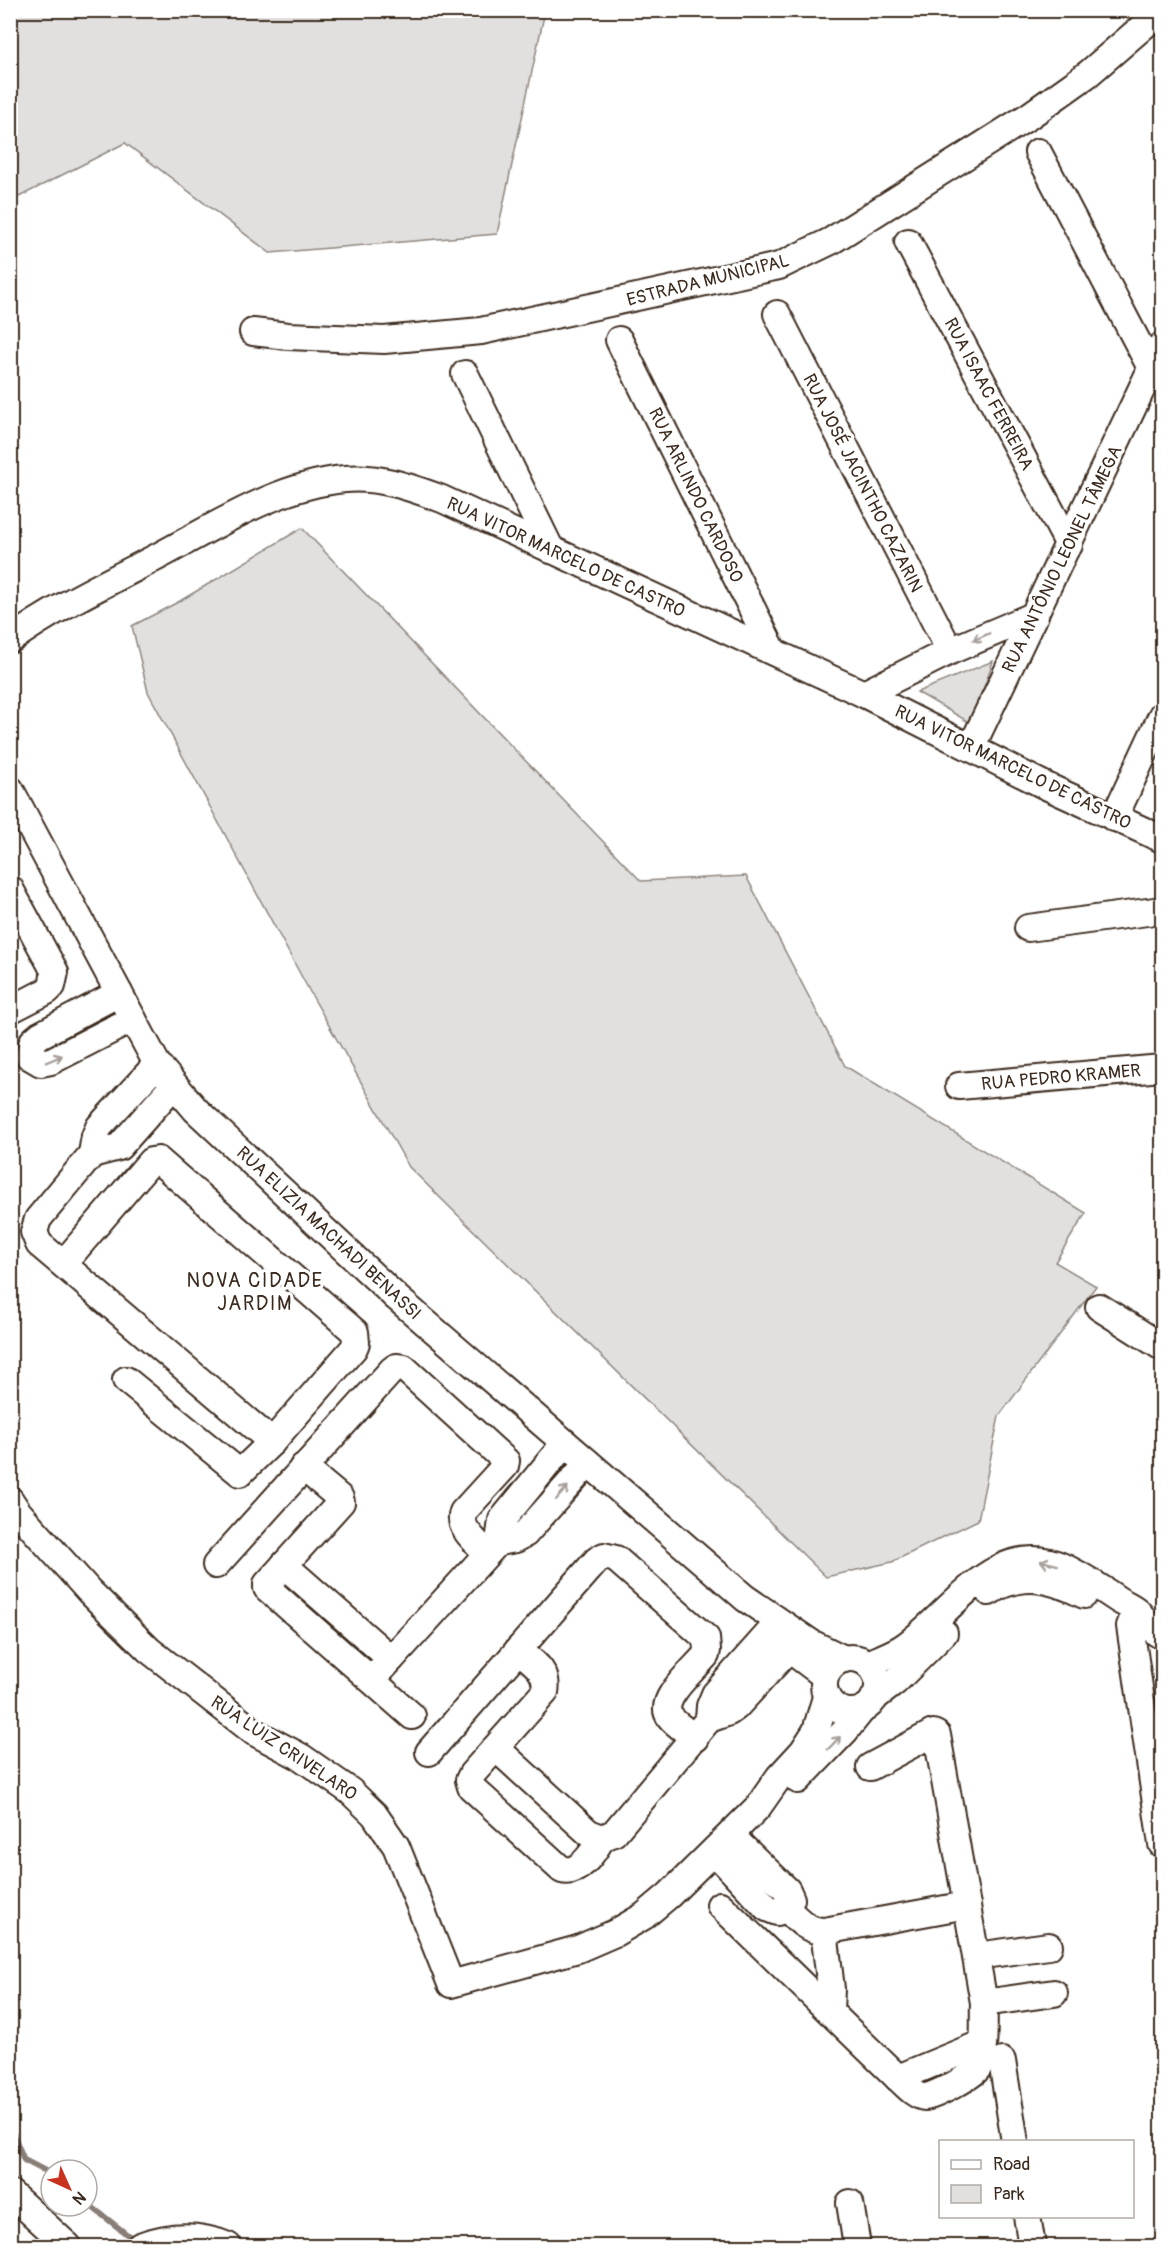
<svg xmlns="http://www.w3.org/2000/svg" width="1173" height="2257" font-family="Pangolin,sans-serif">
	<style>
		.green { fill: #e2e0de; stroke: #8e857e; stroke-width: 1.5 }
		.lines { fill: none; stroke-linecap: round; stroke-linejoin: round }
		.stream { stroke: #887e77; stroke-width: 6 }
		.minor-casing { stroke: #3b2a1e; stroke-width: 30 }
		.minor { stroke: #fff; stroke-width: 26 }
		.oneway { stroke: #a79f9a }
		.labels { text-anchor: middle; stroke-width: 6; stroke-linejoin: round; paint-order: stroke }
		.street-label { font-size: 18px; fill: #3b2a1e; stroke: #fff }
		.neighbourhood-label { font-size: 20px; letter-spacing: 1.5px; fill: #3b2a1e; stroke: #fff }
	</style>
	<rect width="100%" height="100%" fill="#fff"/>
	<filter id="ink" filterUnits="userSpaceOnUse"><feTurbulence type="fractalNoise" baseFrequency=".0167" numOctaves="2"/><feDisplacementMap in="SourceGraphic" scale="12" xChannelSelector="R" yChannelSelector="G"/><feConvolveMatrix kernelMatrix="1 2 1 2 8 2 1 2 1" color-interpolation-filters="sRGB"/></filter>
	<g filter="url(#ink)">
		<g class="green">
			<path d="M11,10L545,11L497,234L270,253L125,143L11,201Z"/>
			<path d="M302,528L641,881L746,876L845,1066L1086,1213L1055,1262L1096,1286L999,1416L978,1520L892,1562L826,1577L409,1167L310,992L148,692L132,626L180,601Z"/>
			<path d="M993,661L972,724L917,692Z"/>
		</g>
		<g class="lines">
			<g class="stream">
				<path d="M10,2123L13,2134L24,2160L51,2174"/>
				<path d="M87,2203L129,2236"/>
			</g>
			<defs>
				<g id="minor">
					<path d="M1038,152L1151,368"/>
					<path d="M908,242L1069,545"/>
					<path d="M777,314L950,651"/>
					<path d="M253,332L288,336L384,340L481,331L779,266L831,241L1029,116L1088,74L1162,10"/>
					<path d="M619,340L773,651"/>
					<path d="M465,374L551,550"/>
					<path d="M10,640C56,607 107,583 157,557C216,526 277,485 345,479C379,476 410,487 442,499L864,694L1044,785L1162,839"/>
					<path d="M864,694L950,651L1035,615"/>
					<path d="M971,748L1162,346"/>
					<path d="M10,789L157,1064L196,1110L397,1298L745,1598L811,1643L844,1659"/>
					<path d="M1114,818L1162,715"/>
					<path d="M10,889L55,972L52,986L47,991L10,1010"/>
					<path d="M1028,928L1162,910"/>
					<path d="M119,993L40,1035L33,1041L29,1056L41,1063L51,1061L133,1019"/>
					<path d="M157,1064L99,1127L95,1136L92,1154L119,1147L165,1095L175,1087"/>
					<path d="M959,1086L1162,1068"/>
					<path d="M92,1154L38,1219L34,1232L39,1244L272,1442"/>
					<path d="M63,1264L151,1161L158,1160L355,1332L356,1343L354,1348L272,1442L240,1473L126,1380"/>
					<path d="M1099,1307L1162,1347"/>
					<path d="M565,1443L502,1520L499,1542L516,1539L525,1534L588,1463"/>
					<path d="M303,1467L340,1498L341,1502L267,1584V1588L412,1716"/>
					<path d="M10,1500L18,1512L89,1591L149,1650L254,1732L301,1757L350,1791L374,1814L396,1846L451,1984L578,1949L615,1933L644,1916L669,1895L758,1807L779,1777L803,1751L816,1731L826,1697"/>
					<path d="M216,1565L392,1370L396,1367L404,1368L506,1461L505,1466L463,1512C457,1528 477,1542 487,1553"/>
					<path d="M284,1565L391,1659"/>
					<path d="M989,1592C1022,1571 1051,1578 1084,1595"/>
					<path d="M1136,1611L1130,1626L1162,1844"/>
					<path d="M771,1631L715,1694L710,1706L709,1719L729,1712L736,1707L789,1649"/>
					<path d="M778,1637L789,1649L825,1676"/>
					<path d="M518,1650C533,1662 549,1671 545,1692L472,1774L469,1780L471,1787L562,1870C580,1875 594,1851 602,1838"/>
					<circle cx="851" cy="1685" r="27"/>
					<path d="M868,1664C880,1658 894,1654 905,1646C953,1612 997,1535 1066,1568C1084,1577 1101,1588 1117,1599C1123,1603 1131,1606 1137,1611C1147,1622 1148,1628 1162,1636"/>
					<path d="M372,1680L498,1542"/>
					<path d="M874,1698L895,1682L944,1633"/>
					<path d="M497,1749L589,1833L602,1838L614,1833L709,1719"/>
					<path d="M429,1752L597,1560L604,1556L616,1559L706,1638L707,1650L706,1655C696,1668 656,1700 670,1717C676,1725 687,1731 695,1738"/>
					<path d="M798,1780L846,1730L862,1710"/>
					<path d="M714,1851L767,1908L777,1912L788,1906L791,1899L787,1890L730,1835"/>
					<path d="M720,1905L898,2078C905,2084 916,2097 925,2097C933,2097 975,2075 978,2068C986,2049 983,2023 984,2003L937,1735L933,1733L870,1767"/>
					<path d="M786,1908C797,1919 807,1931 824,1931L967,1905"/>
					<path d="M824,1931L831,1989L830,2011"/>
					<path d="M976,1956L1049,1946"/>
					<path d="M984,2003L1054,1993"/>
					<path d="M1002,2061L1015,2142"/>
					<path d="M898,2078L983,2043"/>
					<path d="M10,2193L68,2246"/>
					<path d="M850,2203L857,2246"/>
					<path d="M1027,2216L1032,2246"/>
					<path d="M140,2246C169,2235 199,2234 228,2246"/>
				</g>
			</defs>
			<use href="#minor" class="minor-casing"/>
			<use href="#minor" class="minor"/>
		</g>
		<defs><path id="oneway-shaft" d="M-6 0H5M1.5-3L5.5 0L1.5 3" fill="none" stroke-width="1.6" stroke-linecap="round" stroke-linejoin="round" transform="scale(1.5)"/></defs>
		<g class="oneway">
			<use href="#oneway-shaft" transform="translate(981 637) rotate(156)"/>
			<use href="#oneway-shaft" transform="translate(54 1059) rotate(-23)"/>
			<use href="#oneway-shaft" transform="translate(562 1493) rotate(-49)"/>
			<use href="#oneway-shaft" transform="translate(1049 1563) rotate(-166)"/>
			<use href="#oneway-shaft" transform="translate(834 1743) rotate(-46)"/>
		</g>
	</g>
	<g class="labels">
		<g class="street-label">
			<text transform="translate(708 280) rotate(-14)" y="6">ESTRADA MUNICIPAL</text>
			<text transform="translate(989 394) rotate(62)" y="6">RUA ISAAC FERREIRA</text>
			<text transform="translate(863 483) rotate(63)" y="6">RUA JOSÉ JACINTHO CAZARIN</text>
			<text transform="translate(696 495) rotate(64)" y="6">RUA ARLINDO CARDOSO</text>
			<text transform="translate(566 557) rotate(25)" y="6">RUA VITOR MARCELO DE CASTRO</text>
			<text transform="translate(1062 559) rotate(-64)" y="6">RUA ANTÔNIO LEONEL TÂMEGA</text>
			<text transform="translate(1013 767) rotate(26)" y="6">RUA VITOR MARCELO DE CASTRO</text>
			<text transform="translate(1061 1077) rotate(-5)" y="6">RUA PEDRO KRAMER</text>
			<text transform="translate(329 1233) rotate(43)" y="6">RUA ELIZIA MACHADI BENASSI</text>
			<text transform="translate(284 1748) rotate(34)" y="6">RUA LUIZ CRIVELARO</text>
		</g>
		<g class="neighbourhood-label">
			<text x="255" y="1287">NOVA CIDADE<tspan x="255" dy="23">JARDIM</tspan></text>
		</g>
	</g>
	<rect width="1173" height="2257" fill="none" stroke="#fff" stroke-width="36"/>
	<rect x="18" y="18" width="1137" height="2221" fill="none" stroke="#3b2a1e" stroke-width="2" filter="url(#ink)"/>
	<rect x="939" y="2140" width="195" height="78" fill="#ffffff" stroke="#b1aaa5" stroke-width="1.5"/>
	<rect x="951" y="2160" width="30" height="9" fill="#ffffff" stroke="#b1aaa5" stroke-width="1.5"/>
	<text x="993" y="2170" font-size="18" fill="#3b2a1e">Road</text>
	<rect x="951" y="2185" width="30" height="18" fill="#e2e0de" stroke="#b1aaa5" stroke-width="1.5"/>
	<text x="993" y="2200" font-size="18" fill="#3b2a1e">Park</text>
	<g transform="translate(69 2188) rotate(135)"><circle r="28" fill="#ffffff" stroke="#b1aaa5" stroke-width="1.5"/>
	<path d="M0-4.5L10 22L0 15L-10 22Z" fill="#c8321e"/>
	<text y="-9" font-size="16" font-weight="bold" text-anchor="middle" fill="#3b2a1e">N</text>
	</g>
</svg>
